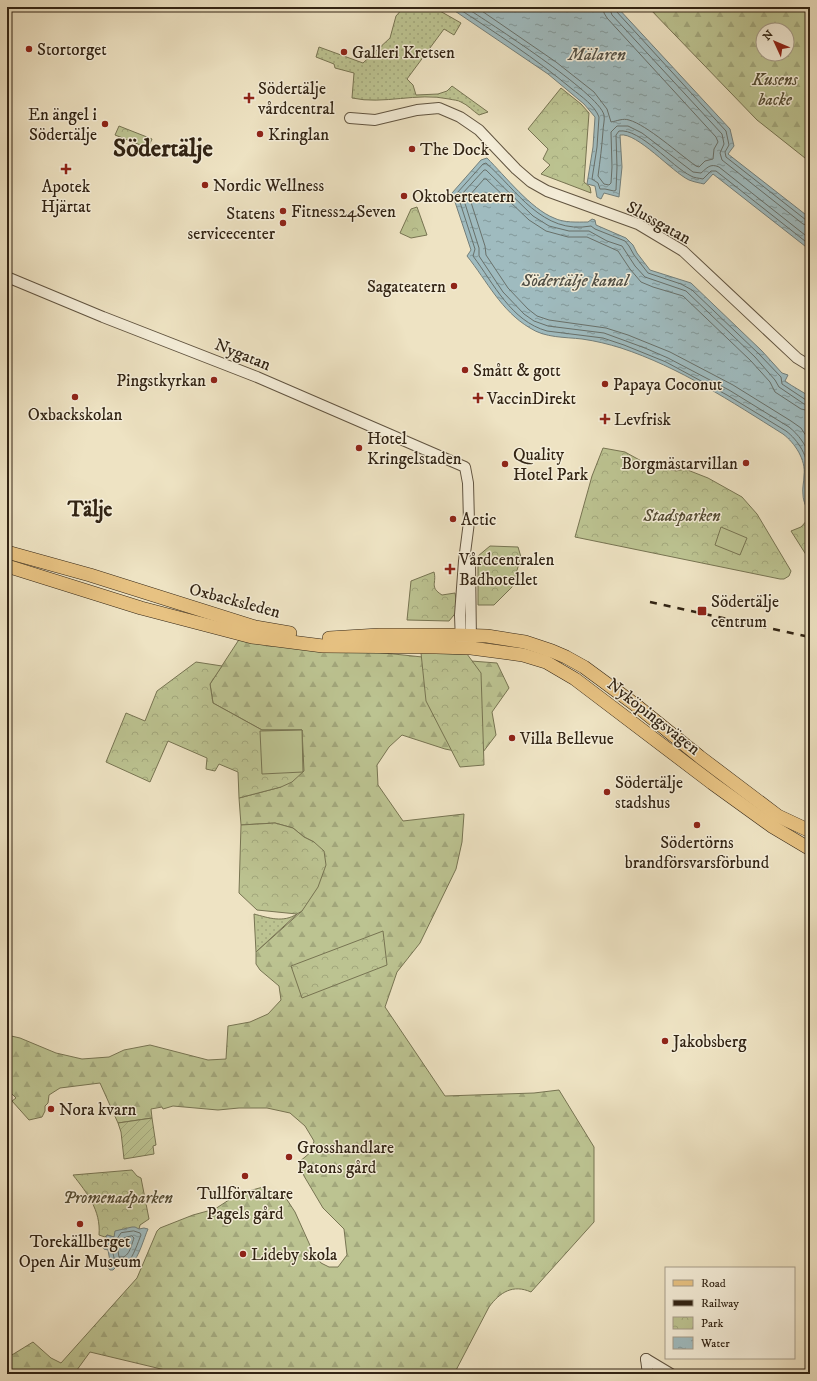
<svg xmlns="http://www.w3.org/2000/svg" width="817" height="1381" font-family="'IM FELL DW Pica',serif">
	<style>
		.grass { fill: url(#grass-dots); stroke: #777452 }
		.forest { fill: url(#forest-firs); stroke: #777452; fill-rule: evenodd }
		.park { fill: url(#park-crowns); stroke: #777452 }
		.garden { fill: url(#garden-furrows); stroke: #777452 }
		.pitch { fill: #bcc391; stroke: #777452 }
		.water { fill: url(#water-ripples); stroke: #737f7b }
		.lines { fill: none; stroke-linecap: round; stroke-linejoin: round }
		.shore { stroke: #68706a; stroke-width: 1 }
		.minor-casing { stroke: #615440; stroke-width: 12 }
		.major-casing { stroke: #322414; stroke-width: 14 }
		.minor { stroke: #f4edd8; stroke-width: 10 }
		.major { stroke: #e7c282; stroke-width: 13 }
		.rail { stroke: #322414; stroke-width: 2.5; stroke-dasharray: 7 7; stroke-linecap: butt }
		.poi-dot { fill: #8f2418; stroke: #f4edd8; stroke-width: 1.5 }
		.labels { text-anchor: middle; stroke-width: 3; stroke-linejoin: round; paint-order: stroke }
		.poi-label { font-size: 17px; fill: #322414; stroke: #f4edd8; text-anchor: start }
		.park-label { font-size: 17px; font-style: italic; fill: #544c33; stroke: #f4edd8 }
		.street-label { font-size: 17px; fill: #322414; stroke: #f4edd8 }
		.water-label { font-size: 18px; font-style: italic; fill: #535147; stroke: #f4edd8 }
		.district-label { font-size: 21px; font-weight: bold; fill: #322414; stroke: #f4edd8 }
		.town-label { font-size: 25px; font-weight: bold; fill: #322414; stroke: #f4edd8 }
	</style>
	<defs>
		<pattern id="grass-dots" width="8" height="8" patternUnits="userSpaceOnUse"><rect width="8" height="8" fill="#bcc391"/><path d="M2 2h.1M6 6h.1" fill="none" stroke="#a2a77c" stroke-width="1.8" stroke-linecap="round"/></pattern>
		<pattern id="forest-firs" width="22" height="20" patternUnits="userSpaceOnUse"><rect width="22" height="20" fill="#bcc391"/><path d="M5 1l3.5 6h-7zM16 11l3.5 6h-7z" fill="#a2a77c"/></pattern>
		<pattern id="park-crowns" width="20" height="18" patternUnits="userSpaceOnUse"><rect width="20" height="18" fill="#bcc391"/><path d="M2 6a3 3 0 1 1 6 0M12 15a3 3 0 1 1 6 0" fill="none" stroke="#a2a77c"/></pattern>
		<pattern id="garden-furrows" width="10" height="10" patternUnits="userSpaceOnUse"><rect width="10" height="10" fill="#bcc391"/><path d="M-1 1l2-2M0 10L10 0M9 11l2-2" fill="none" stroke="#a2a77c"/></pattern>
		<pattern id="water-ripples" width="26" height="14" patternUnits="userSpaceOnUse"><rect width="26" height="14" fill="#9fbbbf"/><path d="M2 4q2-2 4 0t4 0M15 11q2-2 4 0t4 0" fill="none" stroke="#82989a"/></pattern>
	</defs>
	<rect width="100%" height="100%" fill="#eee3c3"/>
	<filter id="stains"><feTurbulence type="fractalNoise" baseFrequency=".005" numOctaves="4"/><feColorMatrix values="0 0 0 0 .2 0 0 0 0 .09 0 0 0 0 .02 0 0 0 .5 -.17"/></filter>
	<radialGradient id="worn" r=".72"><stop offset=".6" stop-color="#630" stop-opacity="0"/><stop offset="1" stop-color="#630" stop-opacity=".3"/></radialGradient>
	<g class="grass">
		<path d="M404,7H433L461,23L454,35L444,29L407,79L413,85L416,95L438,94L447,91L452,86L488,112L479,115C473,111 468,105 461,102C458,100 453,100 449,99C417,92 384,105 352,98L354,73L335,68L334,64L316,57L319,47L363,63L390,38L396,16Z"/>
		<path d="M254,914C269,918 283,923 297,914L256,952Z"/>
	</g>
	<g class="forest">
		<path d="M648,7H810V162L757,120ZM763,30H787V54H763Z"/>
		<path d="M240,638L432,658L497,663L509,688L492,712L496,735L480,756L445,749L402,735L389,747L377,765L378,785L403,821L464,814L462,842L456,869L420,943L397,972L385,1007L445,1096L534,1093L559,1090L594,1147V1222L531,1292C513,1284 500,1292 489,1307L454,1374H182L90,1352L74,1374H7V1358L33,1342L51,1358L61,1363L137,1278L157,1231L160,1228L193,1215L215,1209L238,1194L263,1187L274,1195L282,1192L295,1212L313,1252L321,1263L329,1267H338L347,1255L344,1229L323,1208L304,1176L299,1162L311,1152L314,1141L305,1126L290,1113L267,1108H239L218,1110L173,1106L163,1109L162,1107L151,1109L152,1118L118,1123L100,1083L60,1088L49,1095L48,1103L45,1106V1111L42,1117L29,1120L12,1101L16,1098L7,1089V1035L20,1038L56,1053L82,1059L109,1057L124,1050L150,1045L208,1060L226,1059L228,1026L250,1022L268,1014L281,1000L279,986L260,970L256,964V952L302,911L314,842L304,837L293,828L275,823L241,825L239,798L281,787L302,730H262L213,703L210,684Z"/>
	</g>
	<g class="park">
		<path d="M561,88L581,104L589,113L584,182L590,187L591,193L541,174L550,165L543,159L548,149L528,129Z"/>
		<path d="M119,126L152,139L148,148L115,135Z"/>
		<path d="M417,207L427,235L411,238L400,233L411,209Z"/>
		<path d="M603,448L625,452L645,463L676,471L685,469L708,478L742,497L757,514L791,571L789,576L784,579H780L575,537L592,476Z"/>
		<path d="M810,517V561L791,531L801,527Z"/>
		<path d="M490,546L518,547L521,557L512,587L494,605H478V556Z"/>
		<path d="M434,572C437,583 429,587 442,595L455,593L458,610L449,621L407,620L411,581Z"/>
		<path d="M421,653L467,654L481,673L484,765L460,767L426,701Z"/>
		<path d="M196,662L222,666L210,684L213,703L262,730H302L304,771L292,782L281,787L239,798L238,772L219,764L215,771L206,769L207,758L168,741L150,782L106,762L126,713L145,721L157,691Z"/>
		<path d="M275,823L293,828L304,837L314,842L324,851L326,865L318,887L302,911L297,914L257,910L239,893L241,825Z"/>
		<path d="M383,931L387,965L302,998L291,966Z"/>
		<path d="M132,1170L137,1176L141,1178L149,1219L140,1225L139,1229L115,1234L114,1237L107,1235L105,1237L99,1235C101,1210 87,1193 73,1175Z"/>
	</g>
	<path class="garden" d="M152,1118L156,1145L153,1146L154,1154L124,1159L121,1132L118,1123Z"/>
	<g class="pitch">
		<path d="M721,527L747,538L740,555L715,545Z"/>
		<path d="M302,730L303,772L262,774L260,731Z"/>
	</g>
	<g class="water">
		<path d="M449,7H617L730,129L734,146L728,154L810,218V250L713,174L704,184C700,183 694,182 689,180C672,172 637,132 620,135L622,167L619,197L604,193L601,199L597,197L595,186L587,184L593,147L595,117L584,104L548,74Z"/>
		<path d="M487,158C505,176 531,209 554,218C564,223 577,222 588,222L592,219L595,220L596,225L626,238L633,245L637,253L650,270L691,283L762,351L782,373L788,375L785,381C793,387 802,391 810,397V516C807,509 803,501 803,495C802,488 804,482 804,475C806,460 795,443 783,434C732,402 679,367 621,348C608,344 596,341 582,339C565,337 545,338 530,328C501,311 487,281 467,256L471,250L452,193L481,160Z"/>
		<path d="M132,1227H135L139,1229L144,1228L148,1229C144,1238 139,1257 132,1263C128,1267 122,1267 117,1266L113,1270H110L106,1265V1263L110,1261L108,1250L104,1249L102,1247L107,1235L114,1237L115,1231Z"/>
	</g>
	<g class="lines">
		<g class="shore">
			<path d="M456,7C496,33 535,58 572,89C581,96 595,106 599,117L597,147L592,179L598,183L600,189H605L614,191L616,190L617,167L616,135L619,131C640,128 672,167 691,176C694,178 699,178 703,179L711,171H716L810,245"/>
			<path d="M465,7C488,22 599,93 604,115C605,120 603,126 603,131C602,146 600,161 598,176L604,184L609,185L611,183L612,167L611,132L617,126H628L642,133L693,172L701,173C707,168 710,163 719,167L810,239"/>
			<path d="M476,7L556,62L594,92L607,109L611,122C617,121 623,118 629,120C647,125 679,154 696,166L699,167L705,161L713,159L714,149L718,142L716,137L607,18L604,13L603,7"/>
			<path d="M609,7L612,15L722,134L724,144L720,153L722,160L803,224L810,226"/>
			<path d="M614,7L616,11L726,131L729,145L725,152L726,157L806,220L810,221"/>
			<path d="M810,400H806L782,384L781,377L759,354L692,290L681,284L648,273L634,255L629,246L625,241L595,229L591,226C542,235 517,190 486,163L483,164L457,193L475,249L473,256C494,284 511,321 547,331L603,338L624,345L666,362L727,395L786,431C798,440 809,457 808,474C808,486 805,492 810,505"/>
			<path d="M810,405L804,404L779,387L775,380L755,357L686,291L645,277L635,266L622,246L607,241L589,231H569L549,226L533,216L486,170H484L462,194L479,248V256L503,292L524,314L534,321L548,326L604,333L645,348L668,358L729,390L789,427C799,435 805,444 810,456"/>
			<path d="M810,411L801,409L775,392L770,382L751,361L683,296L653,287L641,282L630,269L618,251L587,237H568L546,231L529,220L486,179H484L469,196L485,246L486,255L508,288L528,309L537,316L549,320L606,328L628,335L670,352L733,385L791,421L801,428L810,442"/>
			<path d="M134,1231L140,1233L141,1235C138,1242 133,1258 128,1261C124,1263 119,1262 115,1262L112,1249L107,1244L108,1241L116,1240L121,1233Z"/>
			<path d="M132,1236L134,1238C131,1246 129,1259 119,1257L117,1245L124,1238Z"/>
		</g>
		<defs>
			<g id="minor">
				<path d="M350,118L375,120L417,110L439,108L460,117L479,130L516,169L531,182L547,191L638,224L683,251L797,358L810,366"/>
				<path d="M7,277L103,317L257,377L465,467L468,483L469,522L464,561L460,615L461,642"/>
				<path d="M470,564L471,642"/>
				<path d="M646,1359L671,1374"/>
				<path d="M646,1359L648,1374"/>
			</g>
			<g id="major">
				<path d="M7,552L90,575L255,627L290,633"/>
				<path d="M7,566L141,608L252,637L323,646L436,647L471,648L523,655L546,662L575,679L712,783L773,827L810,849"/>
				<path d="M329,638L379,635H455L487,636L525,642L552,651L566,657L584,667L637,706L700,757L778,816L810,831"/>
			</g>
		</defs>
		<use href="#minor" class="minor-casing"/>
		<use href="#major" class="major-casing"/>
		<use href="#minor" class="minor"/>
		<use href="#major" class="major"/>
		<path class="rail" d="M650,602L810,637"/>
	</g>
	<g class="poi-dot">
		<circle cx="29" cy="49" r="4"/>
		<circle cx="344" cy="52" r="4"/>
		<path d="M247 92h4v4h4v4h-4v4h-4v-4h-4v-4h4z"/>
		<circle cx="105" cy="124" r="4"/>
		<circle cx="260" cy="134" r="4"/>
		<circle cx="412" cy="149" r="4"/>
		<path d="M64 163h4v4h4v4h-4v4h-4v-4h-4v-4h4z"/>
		<circle cx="205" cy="185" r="4"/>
		<circle cx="404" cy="196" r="4"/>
		<circle cx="283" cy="211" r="4"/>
		<circle cx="283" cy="223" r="4"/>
		<circle cx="454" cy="286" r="4"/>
		<circle cx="465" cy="370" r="4"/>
		<circle cx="214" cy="380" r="4"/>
		<circle cx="605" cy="384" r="4"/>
		<circle cx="75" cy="397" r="4"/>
		<path d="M476 392h4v4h4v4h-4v4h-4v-4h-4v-4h4z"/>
		<path d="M603 413h4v4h4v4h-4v4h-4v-4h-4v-4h4z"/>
		<circle cx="359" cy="448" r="4"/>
		<circle cx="746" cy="463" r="4"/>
		<circle cx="505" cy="464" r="4"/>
		<circle cx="453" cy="519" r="4"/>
		<path d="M448 563h4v4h4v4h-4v4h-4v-4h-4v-4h4z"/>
		<rect x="697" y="606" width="10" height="10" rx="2"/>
		<circle cx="512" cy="738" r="4"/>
		<circle cx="607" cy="792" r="4"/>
		<circle cx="697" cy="825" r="4"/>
		<circle cx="665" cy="1041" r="4"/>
		<circle cx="51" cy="1109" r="4"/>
		<circle cx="289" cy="1157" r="4"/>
		<circle cx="245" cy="1176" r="4"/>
		<circle cx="80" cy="1224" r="4"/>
		<circle cx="243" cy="1254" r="4"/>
	</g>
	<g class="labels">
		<g class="poi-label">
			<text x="37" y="55">Stortorget</text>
			<text x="352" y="58">Galleri Kretsen</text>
			<text x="258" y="94">Södertälje<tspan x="258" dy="20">vårdcentral</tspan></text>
			<text x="97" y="120" text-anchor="end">En ängel i<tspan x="97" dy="20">Södertälje</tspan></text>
			<text x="268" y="140">Kringlan</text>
			<text x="420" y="155">The Dock</text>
			<text x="213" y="191">Nordic Wellness</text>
			<text x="66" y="192" text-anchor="middle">Apotek<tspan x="66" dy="20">Hjärtat</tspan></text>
			<text x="412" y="202">Oktoberteatern</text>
			<text x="291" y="217">Fitness24Seven</text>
			<text x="275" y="219" text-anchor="end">Statens<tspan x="275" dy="20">servicecenter</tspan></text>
			<text x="446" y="292" text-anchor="end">Sagateatern</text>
			<text x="473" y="376">Smått &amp; gott</text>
			<text x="206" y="386" text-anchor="end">Pingstkyrkan</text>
			<text x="613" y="390">Papaya Coconut</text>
			<text x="487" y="404">VaccinDirekt</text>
			<text x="75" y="420" text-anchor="middle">Oxbackskolan</text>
			<text x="614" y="425">Levfrisk</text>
			<text x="367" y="444">Hotel<tspan x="367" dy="20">Kringelstaden</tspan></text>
			<text x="513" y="460">Quality<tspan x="513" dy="20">Hotel Park</tspan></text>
			<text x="738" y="469" text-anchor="end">Borgmästarvillan</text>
			<text x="461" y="525">Actic</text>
			<text x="459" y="565">Vårdcentralen<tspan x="459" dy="20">Badhotellet</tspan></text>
			<text x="711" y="607">Södertälje<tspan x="711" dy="20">centrum</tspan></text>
			<text x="520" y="744">Villa Bellevue</text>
			<text x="615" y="788">Södertälje<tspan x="615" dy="20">stadshus</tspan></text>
			<text x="697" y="848" text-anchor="middle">Södertörns<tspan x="697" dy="20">brandförsvarsförbund</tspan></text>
			<text x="673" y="1047">Jakobsberg</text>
			<text x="59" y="1115">Nora kvarn</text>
			<text x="297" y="1153">Grosshandlare<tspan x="297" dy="20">Patons gård</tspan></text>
			<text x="245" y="1199" text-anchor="middle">Tullförvaltare<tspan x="245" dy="20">Pagels gård</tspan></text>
			<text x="80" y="1247" text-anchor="middle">Torekällberget<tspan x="80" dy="20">Open Air Museum</tspan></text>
			<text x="251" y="1260">Lideby skola</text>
		</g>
		<g class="park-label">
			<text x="775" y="85">Kusens<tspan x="775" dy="20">backe</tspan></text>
			<text x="682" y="521">Stadsparken</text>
			<text x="118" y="1203">Promenadparken</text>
		</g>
		<g class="street-label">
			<text transform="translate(659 222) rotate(29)" y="6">Slussgatan</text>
			<text transform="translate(243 354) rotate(22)" y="6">Nygatan</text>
			<text transform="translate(235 600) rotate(15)" y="6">Oxbacksleden</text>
			<text transform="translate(654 716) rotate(38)" y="6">Nyköpingsvägen</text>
		</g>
		<g class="water-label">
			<text x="597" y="60">Mälaren</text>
			<text x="575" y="286">Södertälje kanal</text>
		</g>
		<g class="district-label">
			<text x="90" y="516">Tälje</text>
		</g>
		<g class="town-label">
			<text x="163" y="156">Södertälje</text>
		</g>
	</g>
	<rect width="817" height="1381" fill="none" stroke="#eee3c3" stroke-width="24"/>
	<rect x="8" y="8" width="801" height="1365" fill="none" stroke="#322414" stroke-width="2"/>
	<rect x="12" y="12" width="793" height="1357" fill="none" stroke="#322414"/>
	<rect x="665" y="1267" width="130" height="92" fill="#f4edd8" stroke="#a69d8a"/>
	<rect x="673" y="1280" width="20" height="6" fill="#e7c282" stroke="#a69d8a"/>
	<text x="701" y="1287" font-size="12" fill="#322414">Road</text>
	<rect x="673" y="1300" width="20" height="6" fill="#322414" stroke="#a69d8a"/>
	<text x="701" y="1307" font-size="12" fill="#322414">Railway</text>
	<rect x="673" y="1317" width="20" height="12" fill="url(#park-crowns)" stroke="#a69d8a"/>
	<text x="701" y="1327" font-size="12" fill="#322414">Park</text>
	<rect x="673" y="1337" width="20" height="12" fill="url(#water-ripples)" stroke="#a69d8a"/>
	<text x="701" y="1347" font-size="12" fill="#322414">Water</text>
	<g transform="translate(775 42) rotate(314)"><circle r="19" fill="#f4edd8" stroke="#a69d8a"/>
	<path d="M0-3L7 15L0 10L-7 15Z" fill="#8f2418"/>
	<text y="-6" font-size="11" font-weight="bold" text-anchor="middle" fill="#322414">N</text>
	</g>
	<rect width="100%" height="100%" filter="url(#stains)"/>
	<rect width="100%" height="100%" fill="url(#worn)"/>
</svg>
